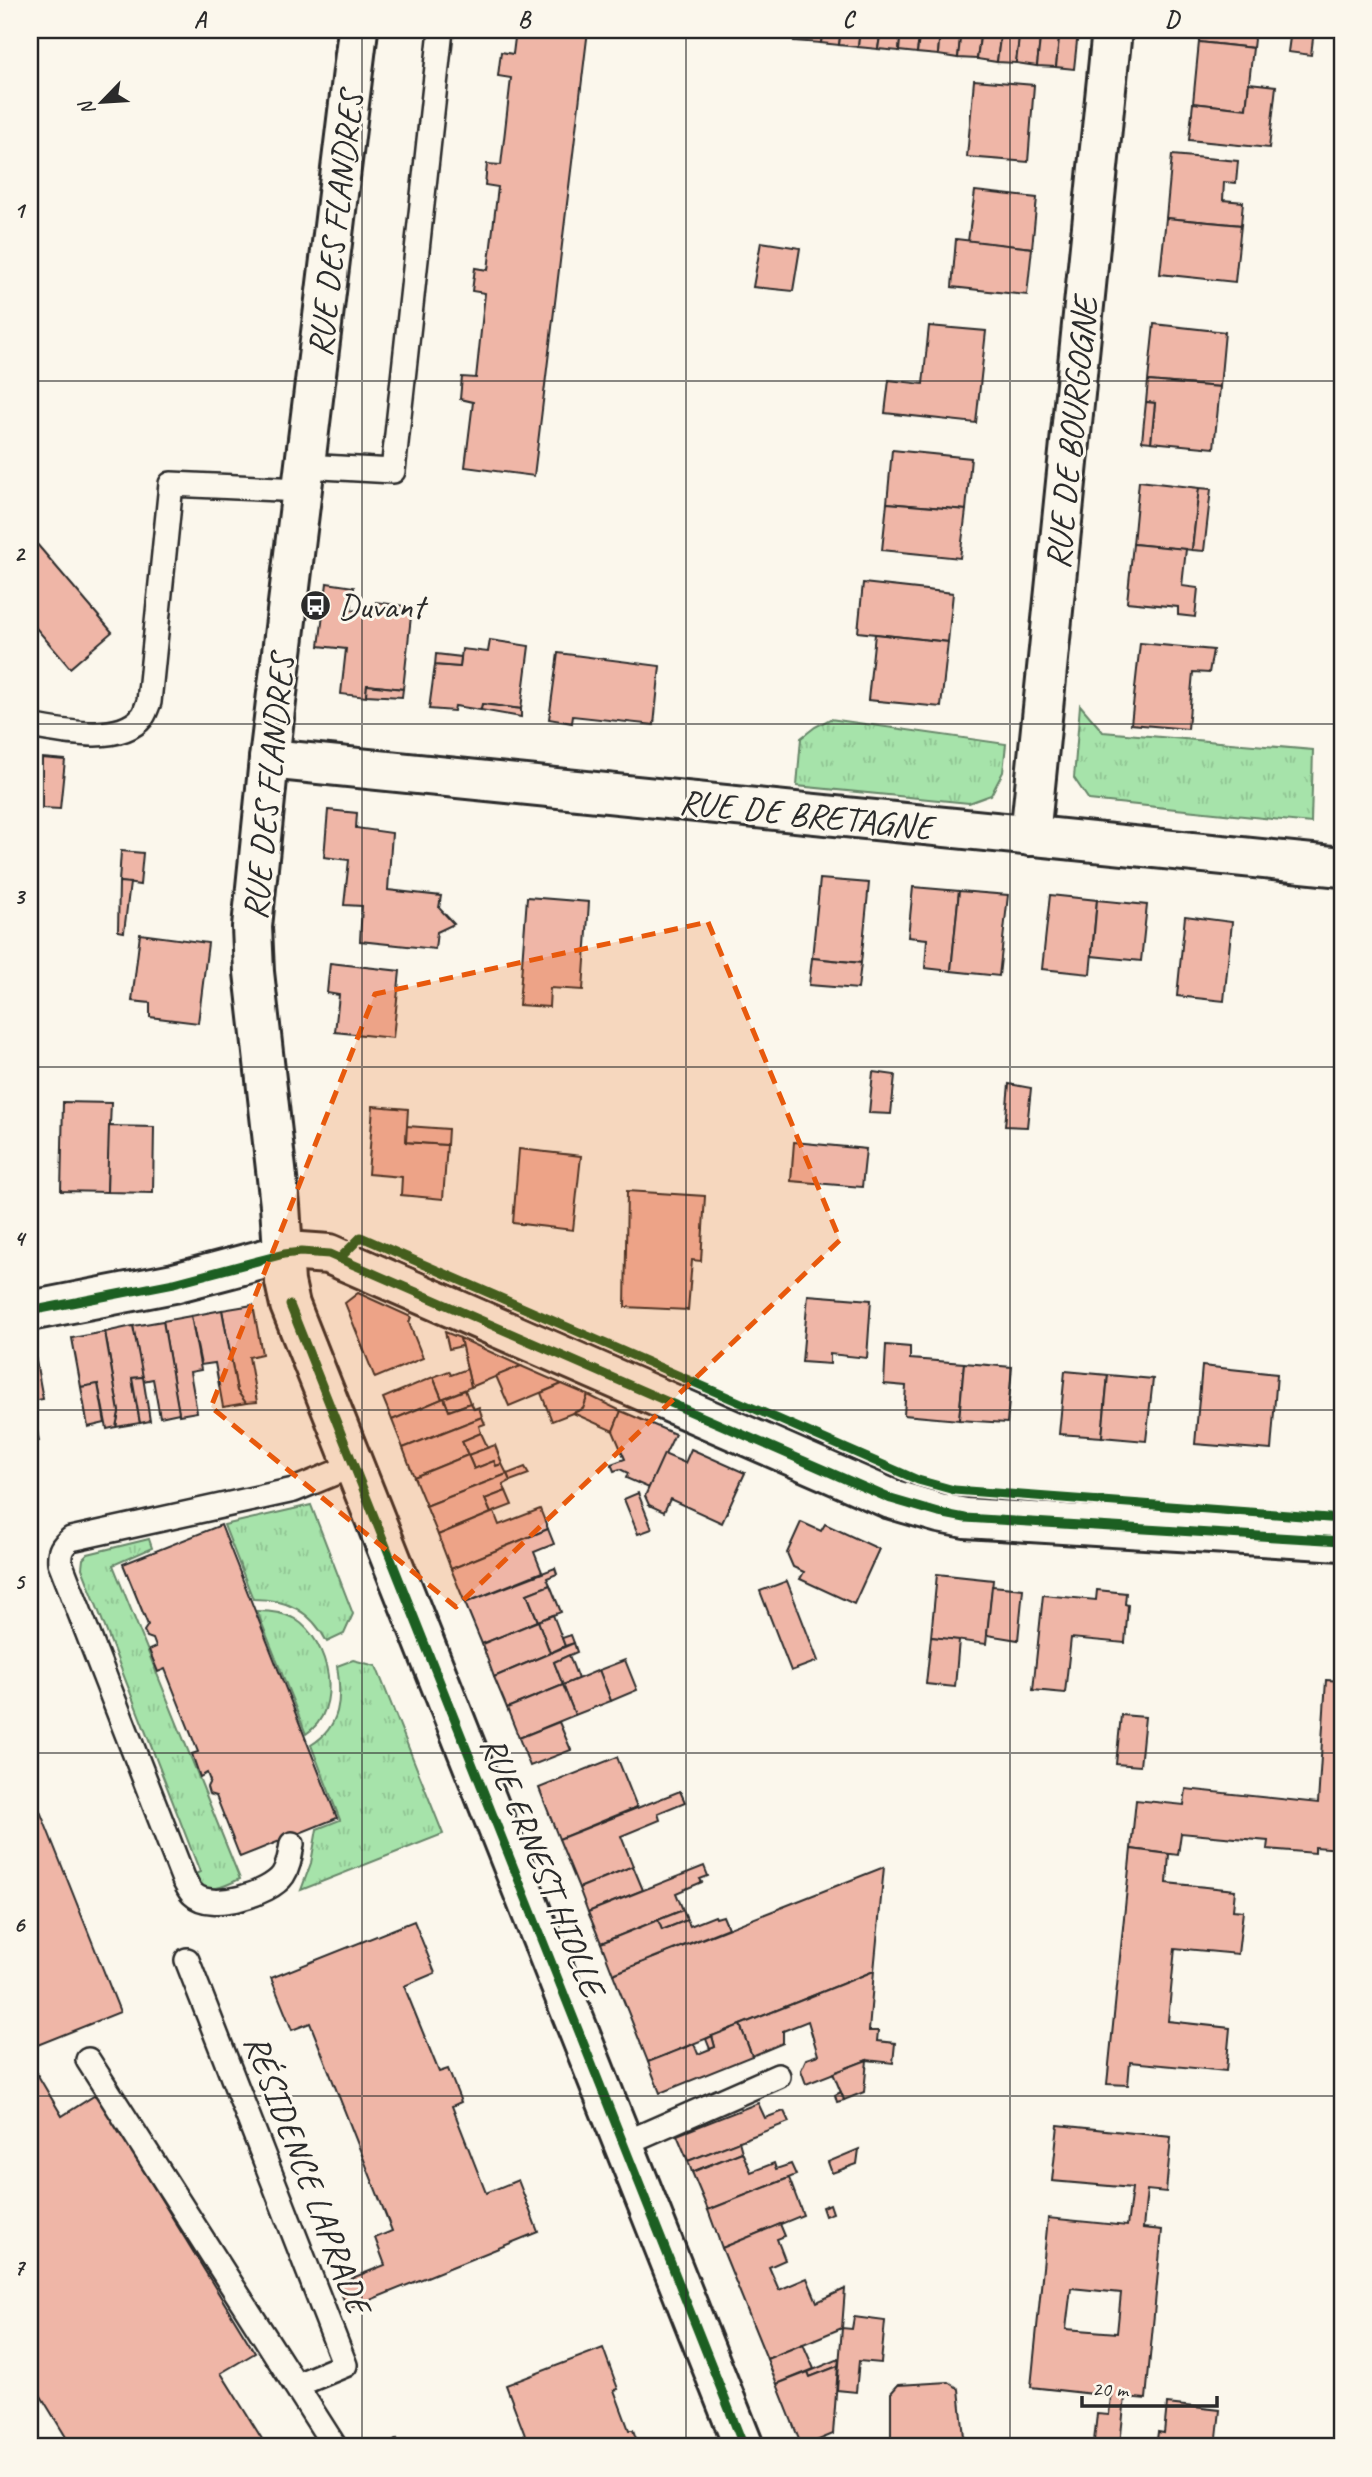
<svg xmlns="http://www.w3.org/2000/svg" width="1372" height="2477" font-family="Caveat,sans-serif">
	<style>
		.grass { fill: url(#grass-tufts); stroke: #68876a; stroke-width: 2 }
		.building { fill: #efb6a7; stroke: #2b2b2b; stroke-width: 2; fill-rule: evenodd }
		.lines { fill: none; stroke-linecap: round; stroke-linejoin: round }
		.lane-casing { stroke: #2b2b2b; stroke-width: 28 }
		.street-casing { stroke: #2b2b2b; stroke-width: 44 }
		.lane { stroke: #fbf7ec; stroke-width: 23 }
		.street { stroke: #fbf7ec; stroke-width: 38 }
		.cycleway-casing { stroke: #fbf7ec; stroke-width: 13 }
		.cycleway { stroke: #1b5e20; stroke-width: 9 }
		.marked { fill: #e8590c; fill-opacity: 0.2; stroke: #e8590c; stroke-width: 5; stroke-dasharray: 14 9; stroke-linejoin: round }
		.grid { fill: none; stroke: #2b2b2b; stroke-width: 2; stroke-opacity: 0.55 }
		.labels { text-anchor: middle; stroke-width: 6; stroke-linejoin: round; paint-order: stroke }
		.street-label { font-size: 35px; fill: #2b2b2b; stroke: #fbf7ec }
		.poi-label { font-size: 35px; fill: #2b2b2b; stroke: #fbf7ec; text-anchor: start }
		.neatline { fill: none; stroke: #2b2b2b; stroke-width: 2.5 }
		.grid-label { font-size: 23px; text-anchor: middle; font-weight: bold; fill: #2b2b2b }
	</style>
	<defs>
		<pattern id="grass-tufts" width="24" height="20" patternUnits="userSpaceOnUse" patternTransform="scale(1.75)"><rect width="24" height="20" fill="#a6e3aa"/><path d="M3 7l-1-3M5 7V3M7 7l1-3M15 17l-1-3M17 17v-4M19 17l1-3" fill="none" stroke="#8fc392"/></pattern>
	</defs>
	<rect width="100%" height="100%" fill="#fbf7ec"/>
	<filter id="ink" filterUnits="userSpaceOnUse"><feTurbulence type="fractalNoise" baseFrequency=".0143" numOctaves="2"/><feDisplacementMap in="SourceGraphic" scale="14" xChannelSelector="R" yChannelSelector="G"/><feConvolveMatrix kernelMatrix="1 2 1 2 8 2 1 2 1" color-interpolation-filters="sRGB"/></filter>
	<g filter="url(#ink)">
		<g class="grass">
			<path d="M1080,705L1103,732L1313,750L1311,823L1089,800L1074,778Z"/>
			<path d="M830,719L1006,744L1003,772L991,795L969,803L797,786L801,738L815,727Z"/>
			<path d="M311,1505L353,1614L344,1634L327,1642C311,1611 287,1599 253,1599L224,1525Z"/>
			<path d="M149,1539L152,1548L113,1565L240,1879C219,1888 208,1897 191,1876L200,1872L82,1568L83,1559L88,1554Z"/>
			<path d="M257,1611C270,1611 283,1612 295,1619C330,1641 344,1709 306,1734Z"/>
			<path d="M353,1660L376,1666L443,1834L301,1890L311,1863L317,1829L340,1820L311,1745C341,1727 342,1698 337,1666Z"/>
		</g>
		<g class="building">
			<path d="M516,30H588L534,476L465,467L473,402L460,399L462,377L476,378L485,293L472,291L475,268L488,270L498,187L485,185L487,164L501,165L511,78L498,76L501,52L513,54Z"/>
			<path d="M796,30H823L821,43L794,41Z"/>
			<path d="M823,30H841L839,45L821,43Z"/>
			<path d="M841,30H860L858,47L839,45Z"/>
			<path d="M860,30H881L878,49L858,47Z"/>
			<path d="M881,30H901L899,51L878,49Z"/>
			<path d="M901,30H920L917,53L899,51Z"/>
			<path d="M920,30H940L938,55L917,53Z"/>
			<path d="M940,30H961L958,58L938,55Z"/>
			<path d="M961,30H981L977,59L958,58Z"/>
			<path d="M981,30H1001L997,62L977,59Z"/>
			<path d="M1001,30H1020L1016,63L997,62Z"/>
			<path d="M1020,30H1041L1037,66L1016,63Z"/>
			<path d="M1041,30H1060L1056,67L1037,66Z"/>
			<path d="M1060,30L1078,32L1074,69L1056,67Z"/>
			<path d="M1200,30H1255L1253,48L1199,42Z"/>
			<path d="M1291,30H1314L1311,55L1288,52Z"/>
			<path d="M1199,42L1253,48L1246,109L1193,103Z"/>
			<path d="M974,80L1034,85L1028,162L967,157Z"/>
			<path d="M1249,83L1276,86L1269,148L1189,140L1193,103L1246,109Z"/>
			<path d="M1172,155L1238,161L1236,183L1224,182L1223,200L1243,202L1241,225L1166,218Z"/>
			<path d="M975,191L1037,198L1032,248L968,241Z"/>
			<path d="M1166,218L1241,225L1235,282L1160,274Z"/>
			<path d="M956,239L1032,248L1027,295L952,287Z"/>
			<path d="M761,242L800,248L793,291L753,287Z"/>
			<path d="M1154,324L1225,332L1220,387L1148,381Z"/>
			<path d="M929,326L986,331L976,423L885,413L889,380L923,384Z"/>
			<path d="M1148,381L1220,387L1214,448L1151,442L1155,403L1146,402Z"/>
			<path d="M1146,402L1155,403L1151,442L1142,441Z"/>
			<path d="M892,450L971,458L966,510L887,503Z"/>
			<path d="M1139,481L1199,488L1192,550L1133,544Z"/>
			<path d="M1199,488L1211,489L1204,551L1192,550Z"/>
			<path d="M887,503L966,510L960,558L882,550Z"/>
			<path d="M30,536L112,632L70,668L30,621Z"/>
			<path d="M1133,544L1186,549L1182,586L1198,588L1195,617L1178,615V607L1127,602Z"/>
			<path d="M327,583L354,587L351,610L374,613L376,602L412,607L403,689L367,685L366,697L341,694L346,649L319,646Z"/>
			<path d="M863,583L953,593L948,642L858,632Z"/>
			<path d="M875,634L948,642L941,707L868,700Z"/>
			<path d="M490,640L529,646L521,709L482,704L481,710L455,706L454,711L429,709L435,665L460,667L462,649L488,652Z"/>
			<path d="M1140,643L1213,650L1209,673L1193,672L1188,729L1131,724Z"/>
			<path d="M558,653L660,666L654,725L573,716L572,723L549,719Z"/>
			<path d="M436,654L461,657L460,667L435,665Z"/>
			<path d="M367,685L403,689L402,697L366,695Z"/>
			<path d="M482,704L521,709V717L481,710Z"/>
			<path d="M1341,721H1342V788L1333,787Z"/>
			<path d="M42,758L65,760L60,809L42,808Z"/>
			<path d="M328,810L357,813L356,828L392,833L388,890L441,896L439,908L454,924L437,932L435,949L360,941L362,906L344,905L349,860L324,857Z"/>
			<path d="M121,851L143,853L140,885L119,882Z"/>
			<path d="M820,879L869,883L861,963L812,958Z"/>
			<path d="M119,882L130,883L124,932L118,931Z"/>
			<path d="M913,887L959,891L951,971L925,968L927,939L908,937Z"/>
			<path d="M959,891L1008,895L999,976L951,971Z"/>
			<path d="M1050,895L1097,900L1090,974L1042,969Z"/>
			<path d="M527,897L589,902L583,990L550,988L549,1007L519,1005Z"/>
			<path d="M1097,900L1147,905L1141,961L1092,956Z"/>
			<path d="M1185,916L1232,922L1224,1001L1177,996Z"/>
			<path d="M140,934L208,943L198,1023L150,1017V1003L132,1001Z"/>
			<path d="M812,958L861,963L858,989L809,985Z"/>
			<path d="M330,963L400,971L393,1038L335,1032L339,995L327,993Z"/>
			<path d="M873,1072L895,1075L891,1114L869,1113Z"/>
			<path d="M1009,1084L1031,1088L1027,1127L1005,1126Z"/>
			<path d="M63,1102L111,1103L107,1192L61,1191Z"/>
			<path d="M373,1106L408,1109L406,1142L447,1145L443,1199L401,1195L402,1177L368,1174Z"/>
			<path d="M109,1126L154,1127L153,1193L107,1192Z"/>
			<path d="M407,1126L448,1129L447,1145L406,1142Z"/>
			<path d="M794,1142L866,1149L862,1187L791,1181Z"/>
			<path d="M519,1149L581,1156L573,1230L513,1223Z"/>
			<path d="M627,1191L705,1196L701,1261L692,1260L688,1310L625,1307Z"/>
			<path d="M358,1293L411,1317L409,1323L423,1358L375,1378L345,1303Z"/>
			<path d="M808,1295L871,1300L867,1358L830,1354V1364L802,1362Z"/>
			<path d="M253,1305L262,1354L249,1357L257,1402L246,1403L237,1391L222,1310Z"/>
			<path d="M222,1310L237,1391L246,1403L223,1407L215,1363L201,1365L191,1316Z"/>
			<path d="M191,1316L201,1370L190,1372L197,1412L179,1415L163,1321Z"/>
			<path d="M163,1321L179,1413L160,1417L153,1379L143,1381L133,1326Z"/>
			<path d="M133,1326L143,1377L132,1378L140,1423L116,1427L119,1412L105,1332Z"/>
			<path d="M105,1332L119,1412L116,1427L107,1429L98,1384L81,1387L72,1338Z"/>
			<path d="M445,1332L460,1338L462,1346L449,1349Z"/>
			<path d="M460,1338L521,1366L471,1387Z"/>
			<path d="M30,1345H33L43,1399L31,1401L39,1441L30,1443Z"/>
			<path d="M886,1345L910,1347V1359L964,1363L959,1420L904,1415L906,1386L884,1384Z"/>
			<path d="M964,1363L1012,1367L1007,1423L959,1420Z"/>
			<path d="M521,1366L562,1384L509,1406L496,1376Z"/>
			<path d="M1202,1366L1277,1374L1271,1450L1195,1444Z"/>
			<path d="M467,1369L471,1387L442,1399L433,1377L449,1371L451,1375Z"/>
			<path d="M1065,1371L1108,1375L1102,1437L1059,1434Z"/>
			<path d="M1108,1375L1153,1379L1146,1441L1102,1437Z"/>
			<path d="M143,1377L150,1421L140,1423L132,1378Z"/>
			<path d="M433,1377L442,1399L392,1420L383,1398Z"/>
			<path d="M98,1384L105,1423L88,1427L81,1387Z"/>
			<path d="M562,1384L588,1395L583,1409L552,1421L541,1393Z"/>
			<path d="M465,1390L470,1403L449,1411L444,1398Z"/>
			<path d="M588,1395L621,1411L613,1431L573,1413L583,1409Z"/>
			<path d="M444,1398L449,1411L471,1403L474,1409L479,1407L482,1417L403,1448L392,1420Z"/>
			<path d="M621,1411L675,1434L649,1488L626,1478L628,1473L620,1469L614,1471L611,1464L625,1459L613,1431Z"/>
			<path d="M482,1417L485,1424L479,1426L481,1433L462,1441L468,1455L414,1477L403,1448Z"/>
			<path d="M481,1433L488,1448L468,1455L462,1441Z"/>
			<path d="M495,1445L502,1464L496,1466L494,1461L474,1469L468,1455Z"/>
			<path d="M691,1449L745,1473L722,1523L670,1499L664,1512L649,1505L645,1496L664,1454L685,1463Z"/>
			<path d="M468,1455L474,1469L494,1461L496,1466L502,1464L507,1474L426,1506L414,1477Z"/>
			<path d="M525,1467L529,1474L510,1481L507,1474Z"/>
			<path d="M507,1474L510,1481L503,1485L506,1491L485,1499L491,1513L438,1535L426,1506Z"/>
			<path d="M506,1491L512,1505L491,1513L485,1499Z"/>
			<path d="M638,1493L652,1529L638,1534L624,1499Z"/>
			<path d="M540,1509L548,1529L451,1569L438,1535L494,1512L499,1525Z"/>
			<path d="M801,1522L821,1531L825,1524L879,1549L854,1604L800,1579L804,1572L793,1567L787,1553Z"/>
			<path d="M221,1525L337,1818L240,1857L216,1796L209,1794L207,1787L210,1781L207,1773L200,1777L192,1754L198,1752L165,1669L158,1672L149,1650L156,1647L153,1639L147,1637L144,1631L148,1625L123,1564Z"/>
			<path d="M548,1529L554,1544L534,1552L542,1572L465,1603L451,1569Z"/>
			<path d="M555,1568L557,1574L547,1578L550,1585L527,1594L538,1621L482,1644L465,1603Z"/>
			<path d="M937,1574L993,1580L986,1644L931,1637Z"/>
			<path d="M787,1581L818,1661L791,1671L760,1591Z"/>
			<path d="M550,1585L561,1612L538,1621L527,1594Z"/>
			<path d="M992,1586L1023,1589L1018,1640L987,1635Z"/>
			<path d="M1097,1590L1126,1593L1125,1604L1128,1605L1125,1643L1071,1638L1065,1693L1033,1690L1043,1595L1096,1600Z"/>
			<path d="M553,1615L565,1646L550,1653L538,1621Z"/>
			<path d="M538,1621L550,1653L494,1677L482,1644Z"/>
			<path d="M571,1635L574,1643L565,1646L562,1638Z"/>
			<path d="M931,1637L959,1640L955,1687L926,1684Z"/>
			<path d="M574,1643L577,1652L554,1662L563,1685L507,1708L494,1677Z"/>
			<path d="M569,1655L578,1679L563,1685L554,1662Z"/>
			<path d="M625,1660L637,1690L611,1701L599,1670Z"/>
			<path d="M599,1670L611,1701L575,1715L563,1685Z"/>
			<path d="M1326,1680L1342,1681V1849L1315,1847V1853L1267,1849L1268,1841L1181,1833L1178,1855L1131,1849L1136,1800L1184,1805L1186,1789L1318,1803Z"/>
			<path d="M563,1685L575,1715L519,1738L507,1708Z"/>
			<path d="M1121,1715L1145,1717L1140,1766L1116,1764Z"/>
			<path d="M559,1722L571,1750L530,1766L519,1738Z"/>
			<path d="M617,1757L637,1807L559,1839L539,1788Z"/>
			<path d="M30,1786L120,2012L30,2048Z"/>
			<path d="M680,1791L685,1802L658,1813L660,1820L621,1836L633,1866L579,1888L559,1839Z"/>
			<path d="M1131,1849L1169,1854L1167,1883L1235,1890L1233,1910L1243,1911L1238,1954L1175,1948L1168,2021L1230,2028L1226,2071L1130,2062L1128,2085L1107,2084Z"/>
			<path d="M633,1866L643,1890L588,1912L579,1888Z"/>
			<path d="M704,1866L708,1876L700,1879L702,1882L676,1893L683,1910L601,1943L588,1912Z"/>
			<path d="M884,1867L874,1971L648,2062L613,1974Z"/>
			<path d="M683,1910L687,1920L662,1930L658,1920Z"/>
			<path d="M715,1916L716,1918L723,1916L728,1928L613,1974L601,1943L658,1920L662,1930L687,1920L690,1926Z"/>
			<path d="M414,1921L435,1973L404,1986L439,2072L448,2069L461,2102L452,2106L486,2193L518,2180L538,2232L348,2309L337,2284L385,2265L375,2238L392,2231L310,2023L292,2030L271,1978Z"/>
			<path d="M874,1971L869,2031H878L877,2041L895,2043L893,2063L867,2060L806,2084L801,2070L806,2059L818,2055L808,2021L783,2031V2043L752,2056L740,2025Z"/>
			<path d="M740,2025L752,2056L660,2093L648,2062L694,2044L698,2054L710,2049L715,2047L712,2036Z"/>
			<path d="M712,2036L715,2047L710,2049L706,2039Z"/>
			<path d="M867,2060L864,2092L844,2100L833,2073Z"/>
			<path d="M30,2062L62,2116L97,2094L255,2353L221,2373L267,2447H113L109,2441L99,2447H72L30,2378Z"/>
			<path d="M841,2092L844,2100L837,2102L835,2095Z"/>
			<path d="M758,2103L765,2118L784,2111L789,2122L688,2161L677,2135Z"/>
			<path d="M1058,2125L1171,2137L1166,2192L1147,2190L1143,2228L1162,2230L1146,2399L1125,2397L1120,2444L1094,2441L1097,2414L1109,2415L1111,2396L1031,2387L1048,2218L1127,2226L1132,2188L1052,2181ZM1071,2288L1121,2293L1117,2333L1066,2329Z"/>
			<path d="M739,2141L742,2152L692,2172L688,2161Z"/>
			<path d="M859,2149L857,2164L832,2173L828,2162Z"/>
			<path d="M742,2152L751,2172L774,2163L776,2169L791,2164L796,2175L708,2210L692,2172Z"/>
			<path d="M789,2178L803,2215L722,2248L708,2210Z"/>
			<path d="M830,2204L833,2213L825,2216L822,2207Z"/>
			<path d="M780,2224L785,2236L777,2239L785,2260L769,2267L779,2290L807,2278L817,2302L845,2289L842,2328L767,2359L722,2248Z"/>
			<path d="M854,2317L885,2321L881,2363L859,2361L856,2392L837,2390L842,2328L852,2329Z"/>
			<path d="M803,2344L814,2369L777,2384L767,2359Z"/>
			<path d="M603,2348L618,2389L614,2390L629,2430H633L639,2447H525L529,2446L506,2385Z"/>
			<path d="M839,2359L838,2366L810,2377L808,2372Z"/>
			<path d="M838,2366L833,2434L802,2447L777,2384L808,2372L810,2377Z"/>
			<path d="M949,2382L959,2389L965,2447H891V2393L898,2385Z"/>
			<path d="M1167,2404L1220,2410L1216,2447H1156L1158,2432L1164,2433Z"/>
			<path d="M397,2439L402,2447H385Z"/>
		</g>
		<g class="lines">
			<defs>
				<g id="lane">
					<path d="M305,466L393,471L441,30"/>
					<path d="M30,726C60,731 119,745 142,717C145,714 147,706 149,702L171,484L302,490"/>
					<path d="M292,1844C290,1855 289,1866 283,1875C270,1894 211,1912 193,1894C189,1891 187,1884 184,1880L60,1562C59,1551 62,1546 71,1539L294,1490L354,1465"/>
					<path d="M187,1960L345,2365L297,2385"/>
					<path d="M88,2060L335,2447"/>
					<path d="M623,2144L778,2076"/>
				</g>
				<g id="street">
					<path d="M358,30L269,759L252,927L254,972L280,1205L285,1282L290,1305L744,2447"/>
					<path d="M269,759L1342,867"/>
					<path d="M1030,836L1112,30"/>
					<path d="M30,1311L174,1283L284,1254L301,1252L329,1254L891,1499L939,1513L965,1518L1342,1541"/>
				</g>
			</defs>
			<use href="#lane" class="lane-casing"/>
			<use href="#street" class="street-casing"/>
			<use href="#lane" class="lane"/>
			<use href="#street" class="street"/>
			<defs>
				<g id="cycleway">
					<path d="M341,1257L361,1237L918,1480L954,1490L1342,1519"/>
					<path d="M290,1305L744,2447"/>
					<path d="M30,1311L174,1283L284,1254L301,1252L329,1254L891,1499L939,1513L965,1518L1342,1541"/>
				</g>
			</defs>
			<use href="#cycleway" class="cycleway-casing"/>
			<use href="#cycleway" class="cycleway"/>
		</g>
	</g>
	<path class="marked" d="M708,922L840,1240L456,1607L211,1407L375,994Z"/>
	<path class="grid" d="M362,30V2447M686,30V2447M1010,30V2447M30,381H1342M30,724H1342M30,1067H1342M30,1410H1342M30,1753H1342M30,2096H1342"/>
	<defs>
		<symbol id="bus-disc" viewBox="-11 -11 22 22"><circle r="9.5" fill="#2b2b2b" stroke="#fbf7ec"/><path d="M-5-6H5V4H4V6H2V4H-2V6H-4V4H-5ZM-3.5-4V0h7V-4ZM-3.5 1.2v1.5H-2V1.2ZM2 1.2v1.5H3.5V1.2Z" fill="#fff"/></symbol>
	</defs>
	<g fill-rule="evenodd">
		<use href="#bus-disc" x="298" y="588" width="35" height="35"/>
	</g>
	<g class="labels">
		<g class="street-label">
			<text transform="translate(335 224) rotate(-83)" y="12">RUE DES FLANDRES</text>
			<text transform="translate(1071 433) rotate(-84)" y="12">RUE DE BOURGOGNE</text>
			<text transform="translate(268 787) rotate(-84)" y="12">RUE DES FLANDRES</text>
			<text transform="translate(806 814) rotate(6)" y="12">RUE DE BRETAGNE</text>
			<text transform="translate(543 1866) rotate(68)" y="12">RUE ERNEST HIOLLE</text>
			<text transform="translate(308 2174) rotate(69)" y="12">RÉSIDENCE LAPRADE</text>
		</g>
		<g class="poi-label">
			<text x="338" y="618">Duvant</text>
		</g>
	</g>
	<rect width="1372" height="2477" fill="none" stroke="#fbf7ec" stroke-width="77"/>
	<g transform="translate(102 102) rotate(245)" stroke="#fbf7ec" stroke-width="5" paint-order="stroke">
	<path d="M0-5L12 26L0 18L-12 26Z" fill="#2b2b2b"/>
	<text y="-10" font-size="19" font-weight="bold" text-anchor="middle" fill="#2b2b2b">N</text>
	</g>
	<path d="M1082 2396v10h135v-10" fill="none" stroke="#2b2b2b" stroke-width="3.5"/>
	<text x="1092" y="2396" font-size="21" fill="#2b2b2b" stroke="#fbf7ec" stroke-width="5" paint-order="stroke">20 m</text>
	<rect x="38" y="38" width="1296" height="2400" class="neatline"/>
	<g class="grid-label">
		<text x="200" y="27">A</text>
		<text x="524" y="27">B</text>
		<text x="848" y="27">C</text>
		<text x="1172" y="27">D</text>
		<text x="19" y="218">1</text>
		<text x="19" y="561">2</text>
		<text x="19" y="904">3</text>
		<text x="19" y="1246">4</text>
		<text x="19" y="1589">5</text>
		<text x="19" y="1932">6</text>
		<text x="19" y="2275">7</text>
	</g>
</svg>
